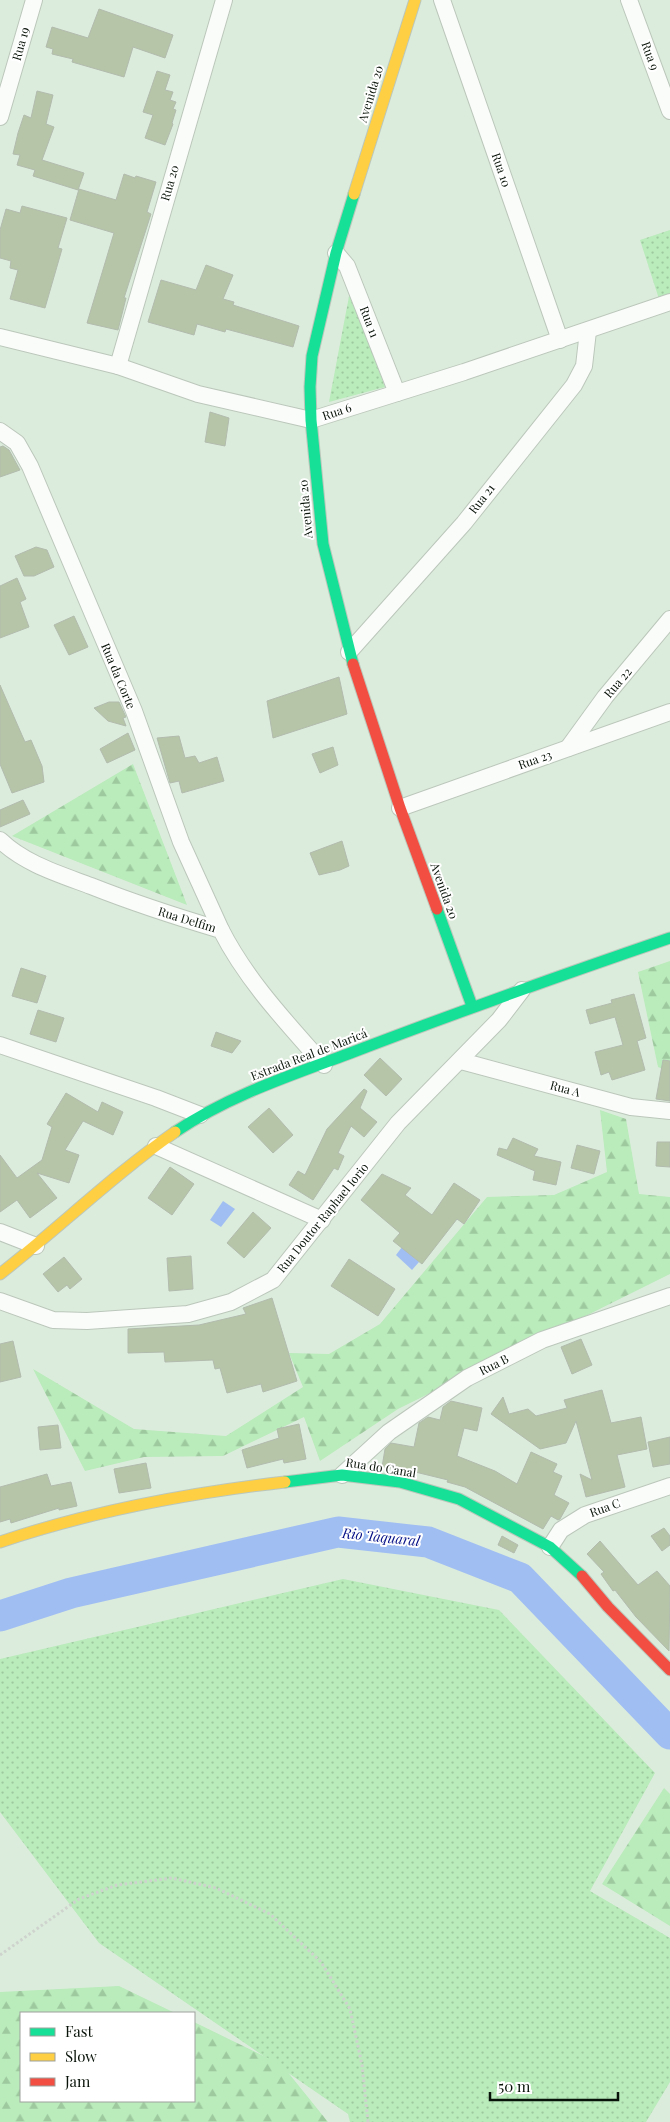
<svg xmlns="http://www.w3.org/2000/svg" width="670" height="2122" font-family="'Playfair Display',serif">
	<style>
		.green { fill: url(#green-dots) }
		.forest { fill: url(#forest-firs) }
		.water { fill: #a0bef2 }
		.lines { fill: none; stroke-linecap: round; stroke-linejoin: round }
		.river { stroke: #a0bef2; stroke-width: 31 }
		.building { fill: #b6c5a7; stroke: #b2bbae }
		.street-casing { stroke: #bbc7bb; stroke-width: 18 }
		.fast-casing { stroke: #bbc7bb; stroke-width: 13 }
		.slow-casing { stroke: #bbc7bb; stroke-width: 13 }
		.jam-casing { stroke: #bbc7bb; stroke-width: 13 }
		.path { stroke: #ced3ce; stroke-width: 3; stroke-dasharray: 2.5 2.5; stroke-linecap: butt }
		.street { stroke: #fafcfa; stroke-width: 16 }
		.fast { stroke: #16e098; stroke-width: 11 }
		.slow { stroke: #ffcf43; stroke-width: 11 }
		.jam { stroke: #f24e42; stroke-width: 11 }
		.labels { text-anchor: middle; stroke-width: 4; stroke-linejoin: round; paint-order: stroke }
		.street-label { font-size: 12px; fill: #091309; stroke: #fff }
		.water-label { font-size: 14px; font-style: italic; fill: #040e85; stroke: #fff }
	</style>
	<defs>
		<pattern id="green-dots" width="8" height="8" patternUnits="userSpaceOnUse" patternTransform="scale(1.25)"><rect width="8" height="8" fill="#b9ebbb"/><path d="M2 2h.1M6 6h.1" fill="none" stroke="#9ec99f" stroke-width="1.8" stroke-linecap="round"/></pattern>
		<pattern id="forest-firs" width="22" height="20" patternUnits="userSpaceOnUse" patternTransform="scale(1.25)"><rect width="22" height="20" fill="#b9ebbb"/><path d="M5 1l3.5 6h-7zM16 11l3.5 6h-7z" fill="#9ec99f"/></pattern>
	</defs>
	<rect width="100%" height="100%" fill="#dcecdc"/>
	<g class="green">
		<path d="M670,230V295L659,299L640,240Z"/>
		<path d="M350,291L385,387L329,402Z"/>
		<path d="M343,1579L499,1610L655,1773L590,1891L670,1938V2082L646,2122H350L348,2114L99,1943L0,1812V1659Z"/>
	</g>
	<g class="forest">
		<path d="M133,764L187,905L12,836Z"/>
		<path d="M670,961V1072L658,1067L638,972Z"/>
		<path d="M600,1110L626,1119L639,1194L670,1197V1274L398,1409L320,1461L304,1417L223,1456L144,1457L85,1471L33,1369L134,1429L226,1436L303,1387L289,1353L329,1354L380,1324L487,1197L554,1195L607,1172Z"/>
		<path d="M664,1788L670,1794V1926L602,1884Z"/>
		<path d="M119,1986L175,2013H21V2101H194V2022L282,2065L328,2122H0V1992Z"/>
	</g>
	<g class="water">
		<path d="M223,1201L235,1209L221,1227L210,1220Z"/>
		<path d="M402,1247L419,1262L412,1270L396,1255Z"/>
	</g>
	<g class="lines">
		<path class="river" d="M0,1616L71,1593L338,1532L428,1542L520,1578L670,1734"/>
	</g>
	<g class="building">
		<path d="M99,9L173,35L165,58L133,47L124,77L72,62L73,59L52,54L53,49L46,47L52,27L88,38Z"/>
		<path d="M157,71L170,75L165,90L173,92L170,100L176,102L173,109L176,110L172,123L173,124L165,145L145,138L153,115L143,112Z"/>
		<path d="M37,91L53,95L46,124L54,127L42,160L84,173L78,190L33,176L35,170L17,165L20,155L13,154L18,133L24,115L31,118Z"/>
		<path d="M124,174L135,178L136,176L156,182L147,212L151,214L124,298H126L118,330L87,323L114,233L70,220L79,189L116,200Z"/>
		<path d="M22,206L67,218L58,248L62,249L45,308L10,299L18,270L10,268L11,261L0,258V230L6,209L20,213Z"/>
		<path d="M206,265L233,275L223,299L234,302L233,305L299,326L293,347L226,329L225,332L197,324L194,335L148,322L161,280L196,290Z"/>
		<path d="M210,412L229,418L225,446L205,442Z"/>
		<path d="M3,446L9,450L20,470L0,477V447Z"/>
		<path d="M36,547L47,550L54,567L34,576H24L15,556Z"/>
		<path d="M17,578L26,599L20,602L29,627L0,638V586Z"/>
		<path d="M74,616L88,647L69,655L54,625Z"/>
		<path d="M339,677L347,714L273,738L267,701Z"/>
		<path d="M0,685L25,742L31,740L42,766L44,782L12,793L0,764Z"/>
		<path d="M109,702H119L126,717L123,718L126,726L108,721L94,708Z"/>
		<path d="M128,733L135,750L107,763L100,749Z"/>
		<path d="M179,736L185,758L195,756L199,763L217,757L224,781L182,793L179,781L170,783L157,738Z"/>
		<path d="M333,747L338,765L320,773L312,754Z"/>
		<path d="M23,800L30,814L0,827V810Z"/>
		<path d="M342,841L349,866L340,870L319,875L310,853Z"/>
		<path d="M21,968L46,976L37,1003L12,996Z"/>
		<path d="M634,994L646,1038L637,1041L645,1070L612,1080L609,1072L601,1075L595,1052L623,1045L615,1017L590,1024L586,1010L612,1003L611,1000Z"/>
		<path d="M38,1010L64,1018L56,1042L30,1034Z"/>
		<path d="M216,1032L241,1041L232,1053L211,1046Z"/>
		<path d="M380,1058L402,1079L386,1096L364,1075Z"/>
		<path d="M663,1060L670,1061V1101L656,1099Z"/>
		<path d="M364,1089L367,1091L360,1108L377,1122L364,1137L351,1126L338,1153L344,1156L338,1170L334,1168L313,1200L289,1185L298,1171L305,1175L327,1129Z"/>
		<path d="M66,1093L98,1112L102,1102L123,1112L113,1135L83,1121L65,1150L79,1155L69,1183L37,1173L57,1198L30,1218L17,1200L0,1212V1155L17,1178L42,1160L52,1127L47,1124Z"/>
		<path d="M269,1108L293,1135L273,1153L248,1127Z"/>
		<path d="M513,1138L538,1149L534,1156L561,1162L556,1185L533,1180L535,1171L497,1155L499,1148L507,1150Z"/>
		<path d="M657,1142H670V1167L656,1166Z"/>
		<path d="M577,1145L600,1151L594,1174L571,1168Z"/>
		<path d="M170,1167L194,1184L172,1215L148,1198Z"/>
		<path d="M382,1174L411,1188L405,1195L432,1215L454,1183L480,1200L464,1224L457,1219L422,1264L393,1241L400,1233L361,1200Z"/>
		<path d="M253,1212L271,1228L244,1258L227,1243Z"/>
		<path d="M191,1256L193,1289L169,1291L167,1258Z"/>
		<path d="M64,1257L82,1279L70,1289L67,1285L58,1292L43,1274Z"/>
		<path d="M349,1259L395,1289L378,1316L331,1286Z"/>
		<path d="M272,1298L297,1381L263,1392L261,1384L227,1393L220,1368L215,1369L213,1360L165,1362L164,1352L128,1353V1329L199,1325L246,1314L243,1308Z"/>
		<path d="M581,1339L592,1365L572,1374L561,1347Z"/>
		<path d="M13,1341L21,1377L0,1382V1344Z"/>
		<path d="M602,1390L611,1423L641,1417L647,1449L617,1455L625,1487L586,1497L580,1474L592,1480L576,1421L566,1443L540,1449L491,1414L503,1397L509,1414L528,1409L536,1416L567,1408L564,1400Z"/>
		<path d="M451,1401L482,1408L477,1431L464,1428L457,1456L495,1471L517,1484L531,1452L557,1464L553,1472L562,1476L554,1495L569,1503L560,1519L558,1520L551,1516L543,1529L465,1487L447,1482L448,1480L403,1469L382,1467L385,1449L391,1443L414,1447L419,1423L428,1417L440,1420L443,1407Z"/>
		<path d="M299,1424L306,1459L284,1463L283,1459L247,1468L242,1450L279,1438L277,1429Z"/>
		<path d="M58,1425L61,1448L40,1450L38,1427Z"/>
		<path d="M670,1437V1464L653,1467L648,1442Z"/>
		<path d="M146,1463L151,1488L119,1493L114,1469Z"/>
		<path d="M47,1474L51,1486L71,1482L77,1506L59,1510V1508L11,1523L10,1519L0,1522V1487Z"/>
		<path d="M664,1528L670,1536V1545L662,1551L651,1536Z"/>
		<path d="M502,1536L518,1545L514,1553L498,1545Z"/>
		<path d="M600,1541L638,1585L657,1571L670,1586L669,1651L636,1617L615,1590L613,1591L601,1574L604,1572L587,1554Z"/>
	</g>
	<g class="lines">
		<defs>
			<g id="street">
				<path d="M442,0L560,340"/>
				<path d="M629,0L670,111"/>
				<path d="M0,117L34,0"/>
				<path d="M336,253L347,266L397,393"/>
				<path d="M0,337L118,366L198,394L311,420L464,372L670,302"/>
				<path d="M118,366L224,0"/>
				<path d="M0,431L17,443L30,466L134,711L181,842L221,930"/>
				<path d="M349,652L464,523L574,385L584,366L588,331"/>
				<path d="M568,748L605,697L670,619"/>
				<path d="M400,808L670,712"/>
				<path d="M0,840C25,864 59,874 91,886C134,903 177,917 221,930C247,981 287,1023 324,1065"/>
				<path d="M0,1045L156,1098L200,1115"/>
				<path d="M461,1061L631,1107L670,1111"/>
				<path d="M156,1146L322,1220"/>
				<path d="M0,1232L36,1246"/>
				<path d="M0,1301L53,1320L87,1321L188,1314L231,1302L273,1280L398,1123L499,1020L522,990"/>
				<path d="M342,1475L389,1432L467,1378L542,1340L670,1296"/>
				<path d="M550,1547L561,1530L585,1515L670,1486"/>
			</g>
			<g id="fast">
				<path d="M353,664L323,544L311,420L310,387L312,356L336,253L354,194"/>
				<path d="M437,909L472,1006"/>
				<path d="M175,1132C228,1096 289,1076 348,1054C455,1013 562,975 670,938"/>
				<path d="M285,1482L342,1475L400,1482L459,1499L550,1547L582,1576"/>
			</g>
			<g id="slow">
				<path d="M354,194L415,0"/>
				<path d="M0,1274C59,1228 113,1175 175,1132"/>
				<path d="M0,1542C92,1511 189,1493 285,1482"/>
			</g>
			<g id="jam">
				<path d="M353,664L400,808L437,909"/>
				<path d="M582,1576L608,1607L670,1670"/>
			</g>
		</defs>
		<use href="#street" class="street-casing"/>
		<use href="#fast" class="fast-casing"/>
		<use href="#slow" class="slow-casing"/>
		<use href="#jam" class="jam-casing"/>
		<path class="path" d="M0,1955L79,1899L117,1885L172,1878L216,1888L270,1914L321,1962L350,2009L362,2065L368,2122"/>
		<use href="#street" class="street"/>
		<use href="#fast" class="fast"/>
		<use href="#slow" class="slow"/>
		<use href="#jam" class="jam"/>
	</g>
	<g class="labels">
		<g class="street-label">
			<text transform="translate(21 44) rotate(-74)" y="4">Rua 19</text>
			<text transform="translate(650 56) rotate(70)" y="4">Rua 9</text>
			<text transform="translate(371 94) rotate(-73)" y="4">Avenida 20</text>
			<text transform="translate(501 170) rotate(71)" y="4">Rua 10</text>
			<text transform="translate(170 183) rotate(-74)" y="4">Rua 20</text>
			<text transform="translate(369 322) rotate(69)" y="4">Rua 11</text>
			<text transform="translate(337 412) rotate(-18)" y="4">Rua 6</text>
			<text transform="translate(482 499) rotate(-52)" y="4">Rua 21</text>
			<text transform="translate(306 509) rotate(-95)" y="4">Avenida 20</text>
			<text transform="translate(118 676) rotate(67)" y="4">Rua da Corte</text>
			<text transform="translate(618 683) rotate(-50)" y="4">Rua 22</text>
			<text transform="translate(535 760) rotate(-19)" y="4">Rua 23</text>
			<text transform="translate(444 891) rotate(70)" y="4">Avenida 20</text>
			<text transform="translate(187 920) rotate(17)" y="4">Rua Delfim</text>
			<text transform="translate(309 1055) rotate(-21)" y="4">Estrada Real de Maricá</text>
			<text transform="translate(565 1089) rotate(15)" y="4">Rua A</text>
			<text transform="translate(323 1218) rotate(-51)" y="4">Rua Doutor Raphael Iorio</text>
			<text transform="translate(494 1365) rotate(-27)" y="4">Rua B</text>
			<text transform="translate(381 1468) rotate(9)" y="4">Rua do Canal</text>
			<text transform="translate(605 1508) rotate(-20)" y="4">Rua C</text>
		</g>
		<g class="water-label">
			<text transform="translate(381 1537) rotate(6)" y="5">Rio Taquaral</text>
		</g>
	</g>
	<rect x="20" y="2012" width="175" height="90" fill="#ffffff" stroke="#9da19d"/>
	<rect x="30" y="2028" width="25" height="8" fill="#16e098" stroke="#9da19d"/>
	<text x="65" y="2037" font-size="15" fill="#091309">Fast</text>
	<rect x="30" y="2053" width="25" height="8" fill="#ffcf43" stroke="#9da19d"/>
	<text x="65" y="2062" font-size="15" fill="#091309">Slow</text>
	<rect x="30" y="2078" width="25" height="8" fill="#f24e42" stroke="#9da19d"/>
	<text x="65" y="2087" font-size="15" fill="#091309">Jam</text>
	<path d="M490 2092v8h128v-8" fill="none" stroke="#091309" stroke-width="2.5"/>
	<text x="498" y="2092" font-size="15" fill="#091309" stroke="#ffffff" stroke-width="4" paint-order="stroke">50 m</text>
</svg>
